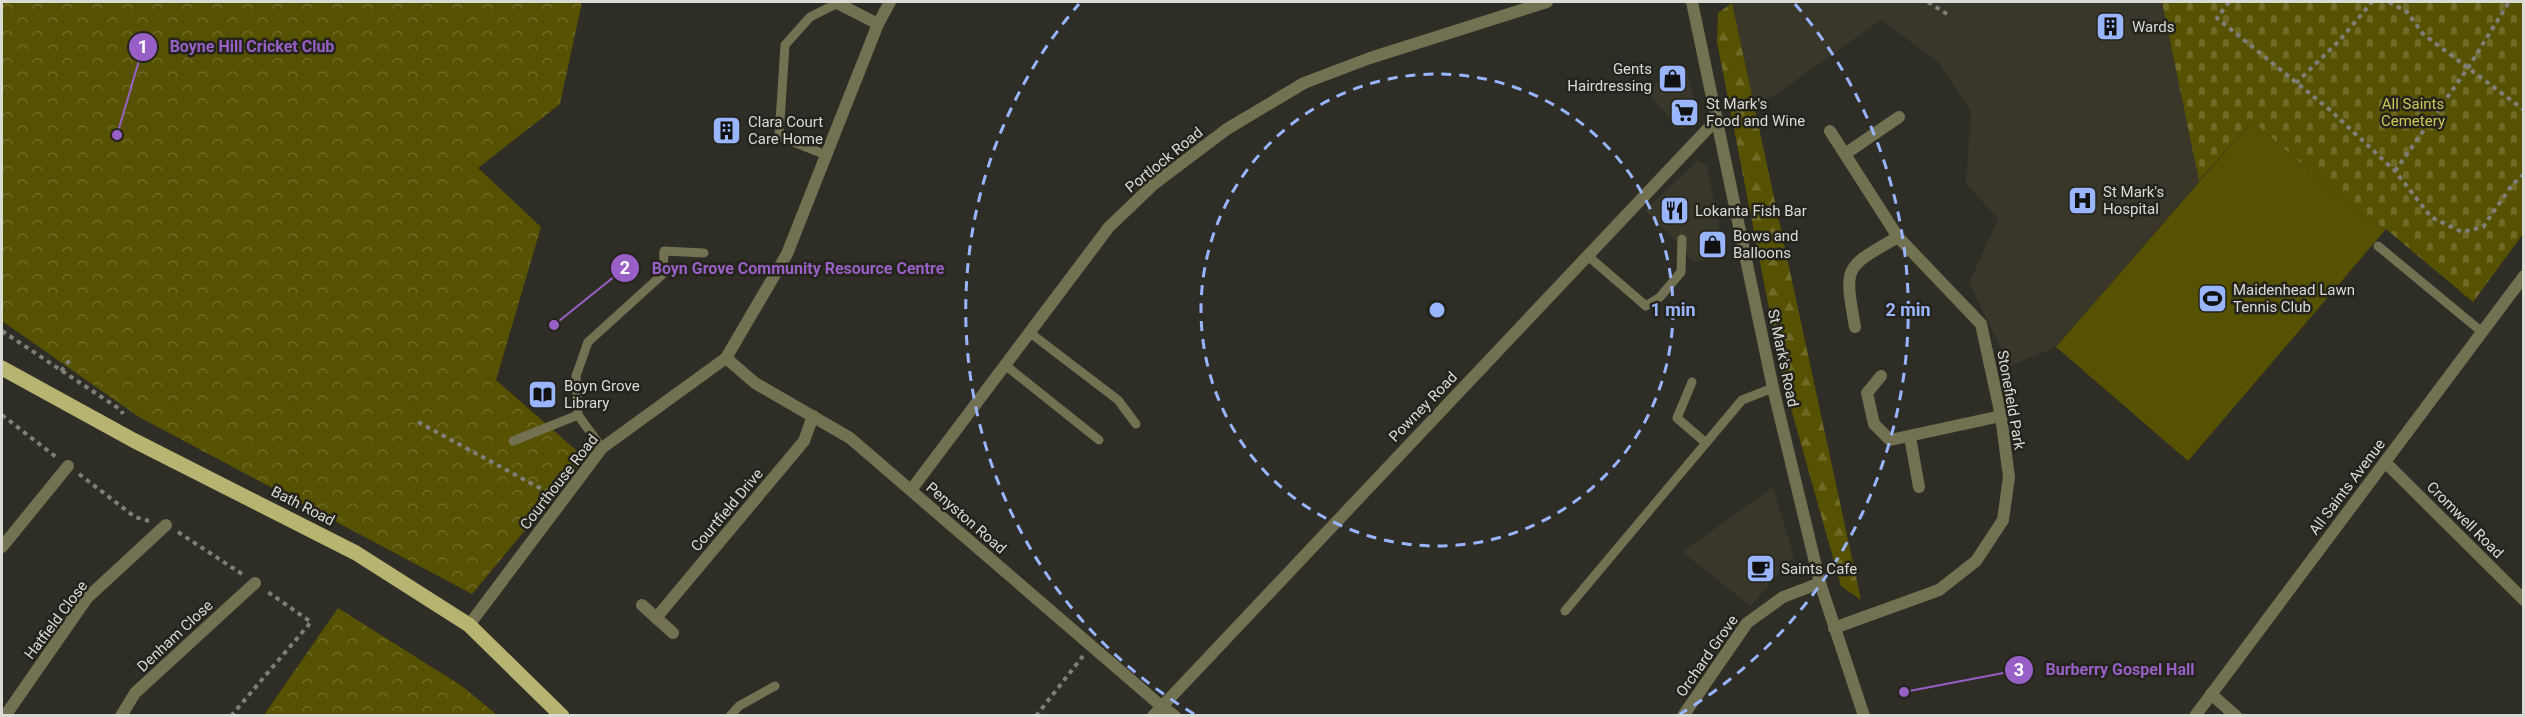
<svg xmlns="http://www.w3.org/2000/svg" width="2525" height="717" font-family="Roboto,sans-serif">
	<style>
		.built { fill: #38372a }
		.forest { fill: url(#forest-firs) }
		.cemetery { fill: url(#cemetery-stones) }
		.park { fill: url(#park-crowns) }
		.pitch { fill: #575201 }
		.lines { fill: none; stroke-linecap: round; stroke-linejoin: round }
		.path { stroke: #7f7f78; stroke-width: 4; stroke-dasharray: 4.5 4.5; stroke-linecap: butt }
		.service { stroke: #727151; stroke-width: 9 }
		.minor { stroke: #727151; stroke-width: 12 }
		.tertiary { stroke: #727151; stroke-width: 12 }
		.primary { stroke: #b7b370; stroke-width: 15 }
		.ring { fill: none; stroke: #98b5fd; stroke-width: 3; stroke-dasharray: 10 8 }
		.labels { text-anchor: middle; stroke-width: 5; stroke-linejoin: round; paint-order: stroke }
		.poi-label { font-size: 15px; fill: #dbdbd6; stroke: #24241c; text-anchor: start }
		.park-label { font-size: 15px; fill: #cec757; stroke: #24241c }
		.street-label { font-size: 15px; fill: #dbdbd6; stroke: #24241c }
		.centre { fill: #98b5fd; stroke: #24241c; stroke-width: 3 }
		.ring-label { font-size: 18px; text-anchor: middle; font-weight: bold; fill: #98b5fd; stroke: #24241c; stroke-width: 5; stroke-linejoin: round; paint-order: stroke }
		.leader { fill: none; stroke: #9860c6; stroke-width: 2 }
		.callout-dot { fill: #9860c6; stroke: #24241c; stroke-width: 2 }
		.mark-label { font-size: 18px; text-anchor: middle; font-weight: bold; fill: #fff }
		.callout-label { font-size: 16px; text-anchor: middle; font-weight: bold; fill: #9860c6; stroke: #24241c; stroke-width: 5; stroke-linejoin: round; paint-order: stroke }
	</style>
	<defs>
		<pattern id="forest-firs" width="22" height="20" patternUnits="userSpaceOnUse" patternTransform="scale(1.5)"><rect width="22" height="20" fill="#575201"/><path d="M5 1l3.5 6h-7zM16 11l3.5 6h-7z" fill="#6f6a25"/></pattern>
		<pattern id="cemetery-stones" width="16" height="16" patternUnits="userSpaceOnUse" patternTransform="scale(1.5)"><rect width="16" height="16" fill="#575201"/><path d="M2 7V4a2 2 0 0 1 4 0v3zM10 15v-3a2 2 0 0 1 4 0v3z" fill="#6f6a25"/></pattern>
		<pattern id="park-crowns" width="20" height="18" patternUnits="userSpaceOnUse" patternTransform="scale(1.5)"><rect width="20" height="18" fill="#575201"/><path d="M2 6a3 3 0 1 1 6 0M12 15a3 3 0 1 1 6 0" fill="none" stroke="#6f6a25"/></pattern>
	</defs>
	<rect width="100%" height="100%" fill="#2e2d26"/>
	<g class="built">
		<path d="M1732,2H2162L2199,181L2056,347L2010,366L1969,283L1998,219L1966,183L1971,112L1938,62L1881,20L1754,110Z"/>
		<path d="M1687,69L1697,115L1682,130L1648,94L1659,80Z"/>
		<path d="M1698,160L1707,166L1725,256L1693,262L1674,239L1645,211Z"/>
		<path d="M1773,487L1794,556L1751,606L1682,552Z"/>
	</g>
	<path class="forest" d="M1732,3L1861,600L1841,586L1783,380L1717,42L1718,13Z"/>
	<path class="cemetery" d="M2162,2H2523V234L2473,302L2386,229L2357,212L2252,121L2199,181Z"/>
	<g class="park">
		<path d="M2,2H582L560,104L478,168L541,227L496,380L585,458L472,594L139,417L2,321Z"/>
		<path d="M338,608L462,686L497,715H264Z"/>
	</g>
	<path class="pitch" d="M2252,121L2357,212L2386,229L2188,461L2056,347Z"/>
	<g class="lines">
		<g class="path">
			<path d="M1928,2L1950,16"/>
			<path d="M2229,2L2217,18L2330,110L2395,171L2431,217L2462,232L2483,227L2512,185L2524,174"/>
			<path d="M2389,2L2407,12L2423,34L2524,110"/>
			<path d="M2296,83L2339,41L2372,2"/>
			<path d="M2395,171L2468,68L2509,2"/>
			<path d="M2,331L121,410L123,414"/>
			<path d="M61,371L72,357"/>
			<path d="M2,415L56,457"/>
			<path d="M418,422L549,493"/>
			<path d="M79,474L135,517L149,521"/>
			<path d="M178,532L242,574"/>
			<path d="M231,716L311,622L265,590"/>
			<path d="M1036,716L1083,656"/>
		</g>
		<g class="service">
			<path d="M826,155L779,136L785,45L810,17L836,4"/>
			<path d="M2378,246L2482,332"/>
			<path d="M1588,256L1646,306L1660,297L1681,272L1682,239"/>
			<path d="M1029,332L1118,400L1136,424"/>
			<path d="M1005,365L1099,440"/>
			<path d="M1692,382L1677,418L1706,443"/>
			<path d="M513,441L578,415"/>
			<path d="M602,448L578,415L576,376L588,342L663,274L664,251L704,253"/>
			<path d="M1565,611L1742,400L1773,388"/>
			<path d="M730,716L739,706L775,686"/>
		</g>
		<g class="minor">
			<path d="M835,2L878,24"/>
			<path d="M1830,131L1898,237L1981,324L2001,416L2009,477L2003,520L1976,561L1939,590L1834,628"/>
			<path d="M1845,154L1899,117"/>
			<path d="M1855,327C1844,265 1844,268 1898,237"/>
			<path d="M726,358L755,383L850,438L1160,705L1175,716"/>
			<path d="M1881,376L1867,393L1874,424L1890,440L2001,416"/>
			<path d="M1910,437L1919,487"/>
			<path d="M2385,462L2524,600"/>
			<path d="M911,490L1109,227L1154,184L1227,129L1304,83L1370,58L1547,2"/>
			<path d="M2,547L68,466"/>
			<path d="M642,605L673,633"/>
			<path d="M656,618L804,441L813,416"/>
			<path d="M2211,694L2236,716"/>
			<path d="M5,716L87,598L166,525"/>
			<path d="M121,716L135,693L255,583"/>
			<path d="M1153,716L1716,120"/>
			<path d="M1683,716L1747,623L1783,597L1820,583"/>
			<path d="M2195,716L2524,276"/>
		</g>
		<g class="tertiary">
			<path d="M1692,2L1773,388L1820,583L1864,716"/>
			<path d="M469,625L602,448L726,358L787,254L878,24L890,2"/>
		</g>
		<path class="primary" d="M2,368L133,440L356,553L469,625L562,716"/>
	</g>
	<g class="ring">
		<circle cx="1437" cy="310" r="236"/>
		<path d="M1194 714A471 471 0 0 1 1079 4M1795 4A471 471 0 0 1 1680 714"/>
	</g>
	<defs>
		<symbol id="building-square" viewBox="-11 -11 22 22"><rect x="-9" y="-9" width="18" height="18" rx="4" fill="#98b5fd" stroke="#24241c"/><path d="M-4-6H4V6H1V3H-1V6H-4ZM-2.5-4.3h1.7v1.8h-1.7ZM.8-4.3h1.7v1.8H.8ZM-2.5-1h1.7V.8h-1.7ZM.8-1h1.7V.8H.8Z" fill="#111"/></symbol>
		<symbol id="shop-square" viewBox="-11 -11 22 22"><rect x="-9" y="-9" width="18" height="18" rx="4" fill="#98b5fd" stroke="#24241c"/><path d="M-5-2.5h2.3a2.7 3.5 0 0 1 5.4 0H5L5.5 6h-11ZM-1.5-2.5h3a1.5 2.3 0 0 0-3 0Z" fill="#111"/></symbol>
		<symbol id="supermarket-square" viewBox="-11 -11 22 22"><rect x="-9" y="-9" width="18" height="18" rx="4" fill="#98b5fd" stroke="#24241c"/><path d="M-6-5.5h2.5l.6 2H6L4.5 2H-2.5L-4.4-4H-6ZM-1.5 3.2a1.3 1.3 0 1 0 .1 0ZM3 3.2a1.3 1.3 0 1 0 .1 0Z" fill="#111"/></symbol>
		<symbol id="hospital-square" viewBox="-11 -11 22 22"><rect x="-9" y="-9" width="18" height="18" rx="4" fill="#98b5fd" stroke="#24241c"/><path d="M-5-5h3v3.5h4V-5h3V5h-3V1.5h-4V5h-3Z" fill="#111"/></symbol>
		<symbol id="restaurant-square" viewBox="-11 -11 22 22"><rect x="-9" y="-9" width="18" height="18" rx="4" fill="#98b5fd" stroke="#24241c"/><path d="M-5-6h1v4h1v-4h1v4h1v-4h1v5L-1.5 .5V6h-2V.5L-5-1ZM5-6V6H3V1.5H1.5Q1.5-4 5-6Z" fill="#111"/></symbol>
		<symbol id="stadium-square" viewBox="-11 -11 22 22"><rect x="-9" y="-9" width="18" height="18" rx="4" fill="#98b5fd" stroke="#24241c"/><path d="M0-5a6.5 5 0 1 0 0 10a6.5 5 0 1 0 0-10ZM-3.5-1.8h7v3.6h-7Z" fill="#111"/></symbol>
		<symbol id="library-square" viewBox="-11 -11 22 22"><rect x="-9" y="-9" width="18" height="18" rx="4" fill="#98b5fd" stroke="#24241c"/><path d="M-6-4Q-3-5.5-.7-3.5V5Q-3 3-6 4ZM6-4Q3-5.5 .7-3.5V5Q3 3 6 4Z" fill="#111"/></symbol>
		<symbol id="cafe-square" viewBox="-11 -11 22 22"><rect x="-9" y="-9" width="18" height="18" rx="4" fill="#98b5fd" stroke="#24241c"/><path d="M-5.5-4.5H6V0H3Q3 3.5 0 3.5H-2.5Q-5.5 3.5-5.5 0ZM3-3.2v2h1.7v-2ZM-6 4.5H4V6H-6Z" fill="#111"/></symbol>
	</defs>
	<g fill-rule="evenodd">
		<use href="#building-square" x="2094" y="10" width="33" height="33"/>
		<use href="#shop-square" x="1656" y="62" width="33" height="33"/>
		<use href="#supermarket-square" x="1668" y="96" width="33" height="33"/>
		<use href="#building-square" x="710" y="114" width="33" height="33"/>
		<use href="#hospital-square" x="2066" y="184" width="33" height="33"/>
		<use href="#restaurant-square" x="1658" y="194" width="33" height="33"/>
		<use href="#shop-square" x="1696" y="228" width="33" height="33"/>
		<use href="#stadium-square" x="2196" y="282" width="33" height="33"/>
		<use href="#library-square" x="526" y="378" width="33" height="33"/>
		<use href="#cafe-square" x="1744" y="552" width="33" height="33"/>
	</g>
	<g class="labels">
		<g class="poi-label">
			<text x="2132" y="32">Wards</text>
			<text x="1652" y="74" text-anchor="end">Gents<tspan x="1652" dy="17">Hairdressing</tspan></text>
			<text x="1706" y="109">St Mark's<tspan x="1706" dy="17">Food and Wine</tspan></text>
			<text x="748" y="127">Clara Court<tspan x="748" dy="17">Care Home</tspan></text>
			<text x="2103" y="197">St Mark's<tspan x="2103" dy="17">Hospital</tspan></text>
			<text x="1695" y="216">Lokanta Fish Bar</text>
			<text x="1733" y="241">Bows and<tspan x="1733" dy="17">Balloons</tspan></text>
			<text x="2233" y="295">Maidenhead Lawn<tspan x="2233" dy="17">Tennis Club</tspan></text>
			<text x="564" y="391">Boyn Grove<tspan x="564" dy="17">Library</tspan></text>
			<text x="1781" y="574">Saints Cafe</text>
		</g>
		<g class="park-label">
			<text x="2413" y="109">All Saints<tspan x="2413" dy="17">Cemetery</tspan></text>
		</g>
		<g class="street-label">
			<text transform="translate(1164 160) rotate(-39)" y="5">Portlock Road</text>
			<text transform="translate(1783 358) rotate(78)" y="5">St Mark's Road</text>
			<text transform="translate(2011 400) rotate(80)" y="5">Stonefield Park</text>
			<text transform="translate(1423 407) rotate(-46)" y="5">Powney Road</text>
			<text transform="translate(559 482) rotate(-52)" y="5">Courthouse Road</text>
			<text transform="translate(2347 487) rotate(-53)" y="5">All Saints Avenue</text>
			<text transform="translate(303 506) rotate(27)" y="5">Bath Road</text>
			<text transform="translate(727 510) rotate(-50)" y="5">Courtfield Drive</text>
			<text transform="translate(966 518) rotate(41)" y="5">Penyston Road</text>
			<text transform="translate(2465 520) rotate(45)" y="5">Cromwell Road</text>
			<text transform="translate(56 620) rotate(-53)" y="5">Hatfield Close</text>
			<text transform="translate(175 636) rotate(-43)" y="5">Denham Close</text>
			<text transform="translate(1707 656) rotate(-55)" y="5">Orchard Grove</text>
		</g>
	</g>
	<circle cx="1437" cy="310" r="9" class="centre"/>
	<g class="ring-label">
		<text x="1673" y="316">1 min</text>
		<text x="1908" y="316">2 min</text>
	</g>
	<path class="leader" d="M117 135L143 47M554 325L625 268M1904 692L2019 670"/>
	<g class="callout-dot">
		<circle cx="117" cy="135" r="6"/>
		<circle cx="554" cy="325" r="6"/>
		<circle cx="1904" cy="692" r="6"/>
		<circle cx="143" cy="47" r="15"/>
		<circle cx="625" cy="268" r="15"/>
		<circle cx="2019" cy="670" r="15"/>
	</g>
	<g class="mark-label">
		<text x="143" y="53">1</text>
		<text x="625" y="274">2</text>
		<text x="2019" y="676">3</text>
	</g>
	<g class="callout-label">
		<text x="252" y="52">Boyne Hill Cricket Club</text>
		<text x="798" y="274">Boyn Grove Community Resource Centre</text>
		<text x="2120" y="675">Burberry Gospel Hall</text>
	</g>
	<rect width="2525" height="717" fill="none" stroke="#dbdbd6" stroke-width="6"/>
</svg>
